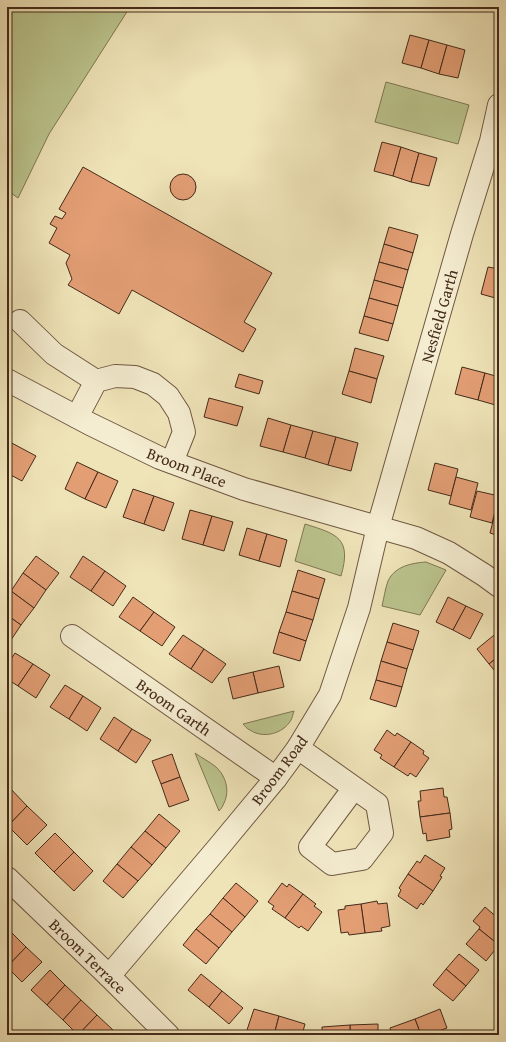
<svg xmlns="http://www.w3.org/2000/svg" width="506" height="1042" font-family="'Gentium Book Plus',serif">
	<style>
		.green { fill: #bbc48d; stroke: #807754 }
		.building { fill: #e39e74; stroke: #442a1a }
		.lines { fill: none; stroke-linecap: round; stroke-linejoin: round }
		.minor-casing { stroke: #6f5842; stroke-width: 24 }
		.minor { stroke: #f5edd1; stroke-width: 22 }
		.labels { text-anchor: middle; stroke-width: 4; stroke-linejoin: round; paint-order: stroke }
		.street-label { font-size: 16px; fill: #442a1a; stroke: #f5edd1 }
	</style>
	<rect width="100%" height="100%" fill="#efe4b8"/>
	<filter id="stains"><feTurbulence type="fractalNoise" baseFrequency=".005" numOctaves="4"/><feColorMatrix values="0 0 0 0 .2 0 0 0 0 .09 0 0 0 0 .02 0 0 0 .5 -.17"/></filter>
	<radialGradient id="worn" r=".72"><stop offset=".6" stop-color="#630" stop-opacity="0"/><stop offset="1" stop-color="#630" stop-opacity=".3"/></radialGradient>
	<g class="green">
		<path d="M7,7H130L49,134L18,198L7,190Z"/>
		<path d="M386,82L469,105L458,144L375,122Z"/>
		<path d="M305,524C337,534 352,538 341,576L295,561Z"/>
		<path d="M426,562L446,570L420,615L382,606C384,598 385,589 388,581C395,566 412,563 426,562Z"/>
		<path d="M294,711C293,714 292,718 291,720C283,734 263,739 250,730C247,729 245,726 243,724Z"/>
		<path d="M195,753C202,758 210,762 216,767C226,776 230,791 224,803C223,806 221,809 219,811Z"/>
	</g>
	<g class="building">
		<path d="M410,35L429,40L421,68L402,63Z"/>
		<path d="M429,40L447,45L439,74L421,68Z"/>
		<path d="M447,45L465,50L458,78L439,74Z"/>
		<path d="M382,142L401,147L393,176L374,171Z"/>
		<path d="M401,147L419,153L411,182L393,176Z"/>
		<path d="M419,153L437,158L429,186L411,182Z"/>
		<path d="M83,167L272,273L244,322L256,329L243,352L132,290L119,314L68,285L72,279L66,263L70,255L49,243L57,228L50,224L55,216L62,219L66,213L59,209Z"/>
		<circle cx="183" cy="187" r="13"/>
		<path d="M389,227L418,235L413,253L384,244Z"/>
		<path d="M384,244L413,253L408,270L379,262Z"/>
		<path d="M379,262L408,270L403,288L374,280Z"/>
		<path d="M488,267L499,269V299L481,294Z"/>
		<path d="M374,280L403,288L398,306L369,298Z"/>
		<path d="M369,298L398,306L393,324L364,316Z"/>
		<path d="M364,316L393,324L388,341L359,333Z"/>
		<path d="M355,348L384,356L377,379L349,371Z"/>
		<path d="M462,367L485,373L478,400L455,394Z"/>
		<path d="M349,371L377,379L371,403L342,394Z"/>
		<path d="M485,373L499,377V406L478,400Z"/>
		<path d="M239,374L263,381L259,394L235,387Z"/>
		<path d="M209,398L243,407L237,426L204,417Z"/>
		<path d="M268,418L291,425L283,452L260,446Z"/>
		<path d="M291,425L313,431L305,458L283,452Z"/>
		<path d="M313,431L336,437L328,465L305,458Z"/>
		<path d="M336,437L358,443L351,471L328,465Z"/>
		<path d="M8,441L36,456L22,481L7,473V443Z"/>
		<path d="M77,462L98,472L85,499L65,489Z"/>
		<path d="M435,463L458,469L451,496L428,490Z"/>
		<path d="M98,472L118,481L106,508L85,499Z"/>
		<path d="M456,477L478,483L471,510L449,504Z"/>
		<path d="M133,489L154,496L144,524L123,517Z"/>
		<path d="M477,491L499,496L492,523L470,517Z"/>
		<path d="M154,496L174,503L164,531L144,524Z"/>
		<path d="M497,506L499,507V536L490,533Z"/>
		<path d="M190,510L212,516L203,545L182,539Z"/>
		<path d="M212,516L233,522L224,551L203,545Z"/>
		<path d="M247,528L267,534L259,561L239,555Z"/>
		<path d="M267,534L287,540L280,567L259,561Z"/>
		<path d="M36,556L59,573L46,590L23,573Z"/>
		<path d="M83,556L105,571L91,591L70,577Z"/>
		<path d="M298,570L325,579L319,599L292,591Z"/>
		<path d="M105,571L126,586L113,606L91,591Z"/>
		<path d="M23,573L46,590L34,608L11,591Z"/>
		<path d="M11,591L34,608L21,625L7,615V596Z"/>
		<path d="M292,591L319,599L313,620L286,612Z"/>
		<path d="M133,597L154,612L140,631L119,617Z"/>
		<path d="M448,597L466,606L453,630L436,622Z"/>
		<path d="M466,606L483,614L470,639L453,630Z"/>
		<path d="M154,612L175,627L162,646L140,631Z"/>
		<path d="M286,612L313,620L306,641L279,632Z"/>
		<path d="M7,615L21,625L9,643L7,642Z"/>
		<path d="M393,623L419,631L413,650L387,642Z"/>
		<path d="M499,631V656L489,664L477,649Z"/>
		<path d="M279,632L306,641L300,661L273,653Z"/>
		<path d="M183,635L204,649L191,669L169,654Z"/>
		<path d="M387,642L413,650L407,669L381,661Z"/>
		<path d="M204,649L226,664L212,683L191,669Z"/>
		<path d="M15,653L33,664L18,686L7,679V665Z"/>
		<path d="M499,656V676L489,664Z"/>
		<path d="M381,661L407,669L402,687L376,680Z"/>
		<path d="M33,664L50,675L36,698L18,686Z"/>
		<path d="M279,666L284,687L258,693L253,672Z"/>
		<path d="M253,672L258,693L233,699L228,678Z"/>
		<path d="M376,680L402,687L396,707L370,699Z"/>
		<path d="M65,685L83,696L69,719L50,707Z"/>
		<path d="M83,696L101,708L87,731L69,719Z"/>
		<path d="M114,717L132,729L118,751L100,739Z"/>
		<path d="M132,729L151,740L136,763L118,751Z"/>
		<path d="M387,730L395,736L397,733L411,742L394,767L380,758L382,755L374,750Z"/>
		<path d="M411,742L424,751L423,754L429,758L416,777L410,773L408,776L394,767Z"/>
		<path d="M172,754L180,777L161,784L152,761Z"/>
		<path d="M180,777L189,800L169,807L161,784Z"/>
		<path d="M8,786L27,806L8,826L7,787Z"/>
		<path d="M443,788L444,797H447L450,813L420,817L418,801H421L420,791Z"/>
		<path d="M27,806L47,825L27,845L8,826Z"/>
		<path d="M450,813L452,829L449,830L450,837L427,841L426,833L423,834L420,817Z"/>
		<path d="M159,814L180,831L166,848L145,831Z"/>
		<path d="M145,831L166,848L152,865L131,847Z"/>
		<path d="M55,833L74,852L54,872L35,853Z"/>
		<path d="M131,847L152,865L138,881L117,864Z"/>
		<path d="M74,852L93,871L74,891L54,872Z"/>
		<path d="M425,855L445,868L440,876L442,877L433,891L408,874L417,861L420,863Z"/>
		<path d="M117,864L138,881L123,898L103,881Z"/>
		<path d="M408,874L433,891L423,905L421,903L417,909L398,896L401,890L399,888Z"/>
		<path d="M236,883L258,901L245,917L223,898Z"/>
		<path d="M282,883L287,887L289,884L303,894L285,918L272,909L274,906L268,902Z"/>
		<path d="M303,894L316,904L314,906L322,912L308,931L301,926L299,928L285,918Z"/>
		<path d="M223,898L245,917L232,932L210,914Z"/>
		<path d="M377,901L378,904L387,903L390,926L381,928L382,931L365,933L361,904Z"/>
		<path d="M361,904L365,933L349,935L348,932L341,933L338,910L345,909V906Z"/>
		<path d="M485,907L499,919V945L479,929L480,927L473,921Z"/>
		<path d="M210,914L232,932L219,948L196,929Z"/>
		<path d="M196,929L219,948L206,964L183,945Z"/>
		<path d="M479,929L499,945L486,961L466,944Z"/>
		<path d="M11,932L26,947L7,967V936Z"/>
		<path d="M26,947L42,962L22,982L7,967Z"/>
		<path d="M459,954L479,970L466,986L446,969Z"/>
		<path d="M446,969L466,986L453,1001L433,985Z"/>
		<path d="M50,970L65,985L47,1005L31,990Z"/>
		<path d="M201,974L222,991L209,1007L188,990Z"/>
		<path d="M65,985L81,1000L63,1020L47,1005Z"/>
		<path d="M222,991L243,1008L229,1024L209,1007Z"/>
		<path d="M81,1000L97,1015L78,1035L63,1020Z"/>
		<path d="M254,1009L279,1016L274,1035H252L246,1033Z"/>
		<path d="M440,1009L447,1028L428,1035H421L415,1019Z"/>
		<path d="M97,1015L113,1030L108,1035H78Z"/>
		<path d="M279,1016L305,1024L302,1035H274Z"/>
		<path d="M415,1019L421,1035H392L390,1028Z"/>
		<path d="M378,1024V1035H350V1025Z"/>
		<path d="M350,1025V1035H322V1027Z"/>
	</g>
	<g class="lines">
		<defs>
			<g id="minor">
				<path d="M20,321L54,354L96,381"/>
				<path d="M7,380L90,424L160,458L244,489L416,538L449,553L484,575L499,586"/>
				<path d="M77,417L96,381L115,376L135,377L153,384L168,396L179,413L184,432L172,462"/>
				<path d="M72,636L276,778"/>
				<path d="M298,748L377,804L382,833L362,859L332,864L310,847L354,788"/>
				<path d="M7,878L109,976L168,1035"/>
				<path d="M109,976L217,849L276,778L298,748L330,695L359,608L378,527L462,234L491,141L499,105"/>
			</g>
		</defs>
		<use href="#minor" class="minor-casing"/>
		<use href="#minor" class="minor"/>
	</g>
	<g class="labels">
		<g class="street-label">
			<text transform="translate(439 316) rotate(-74)" y="6">Nesfield Garth</text>
			<text transform="translate(187 467) rotate(21)" y="6">Broom Place</text>
			<text transform="translate(174 707) rotate(35)" y="6">Broom Garth</text>
			<text transform="translate(279 770) rotate(-53)" y="6">Broom Road</text>
			<text transform="translate(88 956) rotate(44)" y="6">Broom Terrace</text>
		</g>
	</g>
	<rect width="506" height="1042" fill="none" stroke="#efe4b8" stroke-width="24"/>
	<rect x="8" y="8" width="490" height="1026" fill="none" stroke="#442a1a" stroke-width="2"/>
	<rect x="12" y="12" width="482" height="1018" fill="none" stroke="#442a1a"/>
	<rect width="100%" height="100%" filter="url(#stains)"/>
	<rect width="100%" height="100%" fill="url(#worn)"/>
</svg>
